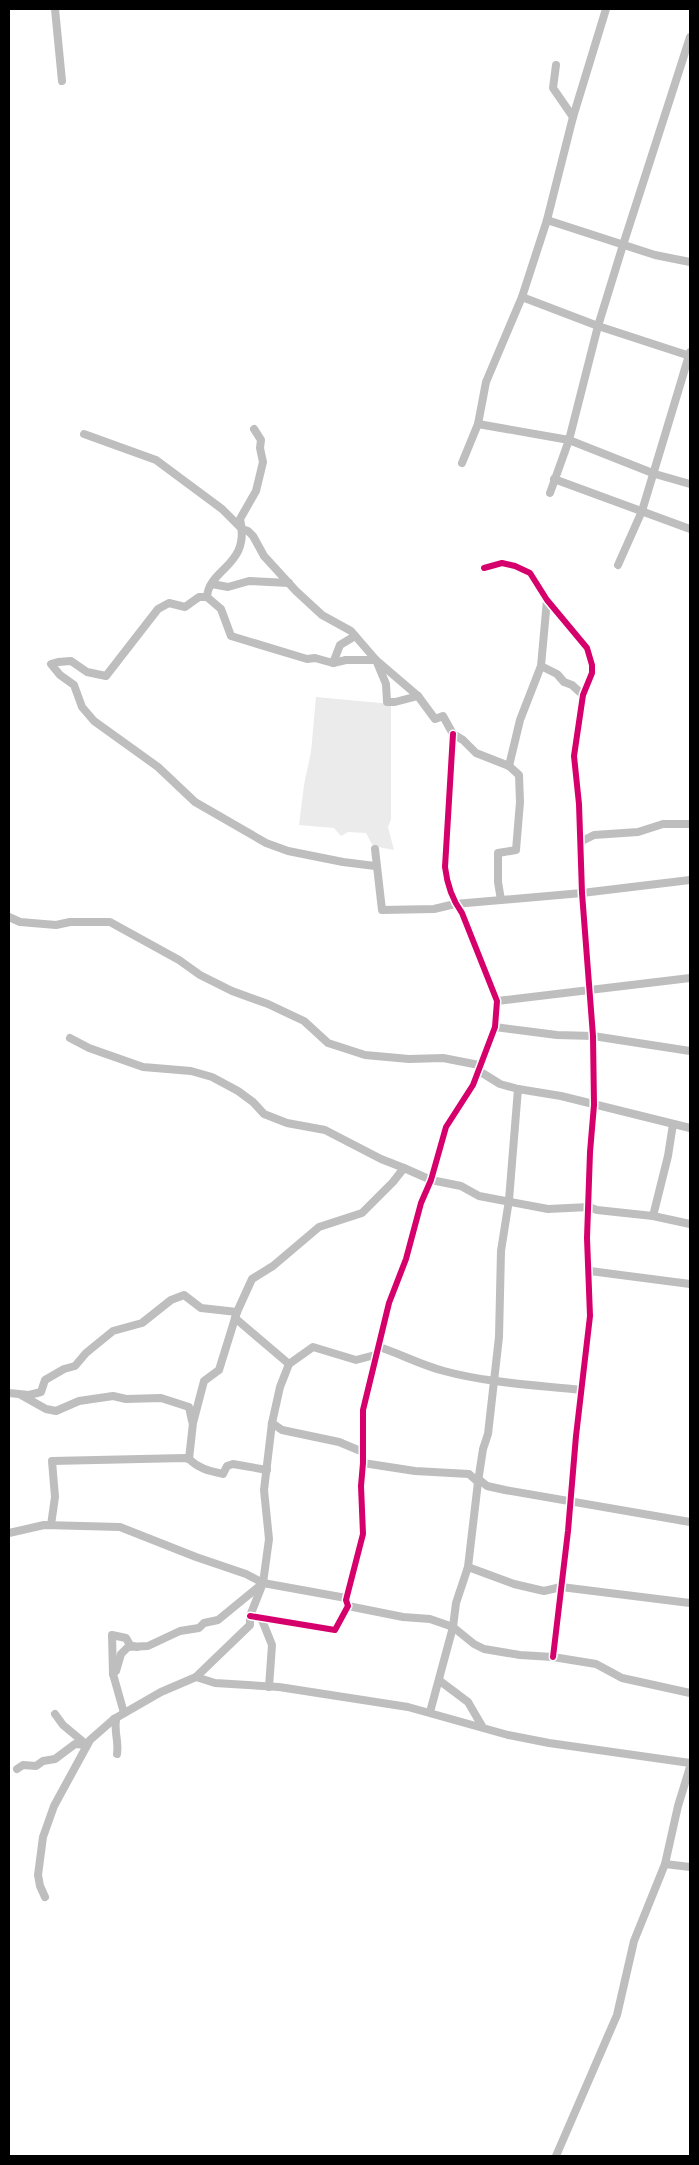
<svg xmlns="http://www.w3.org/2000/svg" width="699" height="2165" font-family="Roboto,sans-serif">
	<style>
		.green { fill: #ebebeb }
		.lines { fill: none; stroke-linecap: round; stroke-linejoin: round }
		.street { stroke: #bebebe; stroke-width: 8 }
		.cycleway-casing { stroke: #fff; stroke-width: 9 }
		.cycleway { stroke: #d6006c; stroke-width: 6 }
	</style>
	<rect width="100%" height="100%" fill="#fff"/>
	<path class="green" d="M316,697L391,704V819L388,827L394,850L373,846L366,833L348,832L341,836L334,828L299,825L304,785L311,752Z"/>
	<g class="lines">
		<g class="street">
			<path d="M55,9L62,81"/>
			<path d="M556,65L553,88L573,117"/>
			<path d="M547,220L655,255L690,262"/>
			<path d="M522,297L598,326L690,356"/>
			<path d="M478,424L569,440L655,474L690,484"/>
			<path d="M84,434L156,460L222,509L242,529L248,531L253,536L264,556L296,591L322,615L351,631L376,660L418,696L435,719L443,716L453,734L463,740L476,753L509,766L519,775L520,802L516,850L498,853V882L501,900"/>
			<path d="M462,463L478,424L486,382L522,297L547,220L573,117L606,9"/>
			<path d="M554,479L690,529"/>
			<path d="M550,493L569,440L598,326L623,245L690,37"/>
			<path d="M618,565L642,511L690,352"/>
			<path d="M484,568L502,563L515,566L530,573L547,600L587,648L592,665V673L583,695L574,756L579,804L582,893L593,1036L594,1105L590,1152L587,1238L590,1316L576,1436L568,1531L553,1657"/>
			<path d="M212,584L228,587L249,581L289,583"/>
			<path d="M207,597C209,568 251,566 240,519L256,491L263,462L260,448L261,440L254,429"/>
			<path d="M547,600L541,666L557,674L564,682L572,685L583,695"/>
			<path d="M333,663L340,645L355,636"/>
			<path d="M509,766L520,720L541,666"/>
			<path d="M580,842L594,835L638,832L663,824H690"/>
			<path d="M375,849L382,910L434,909L455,904L582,893L690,880"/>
			<path d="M375,866L343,862L288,851L266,843L195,802L158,767L94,721L82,707L74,685L60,675L51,664L58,662L71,661L87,672L106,676L158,609L169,603L185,607L199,597H207L221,609L231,636L307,659L315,658L333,663L346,660H376L386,684L387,702H395L418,696"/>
			<path d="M9,917L20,922L56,925L70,922H110L179,960L200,975L232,991L268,1004L304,1021L328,1043L365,1055L409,1059L443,1058L479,1065"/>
			<path d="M497,1001L690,978"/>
			<path d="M495,1027L557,1035L593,1036L690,1051"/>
			<path d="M70,1038L89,1048L143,1067L191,1071L212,1077L238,1091L253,1102L264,1114L287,1123L325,1130L381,1159L404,1168"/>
			<path d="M479,1071L500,1084L518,1089L561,1096L690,1128"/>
			<path d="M653,1216L668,1156L673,1124"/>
			<path d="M590,1271L690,1284"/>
			<path d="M235,1318L289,1364"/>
			<path d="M379,1347C401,1354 421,1365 444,1371C488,1383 536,1385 581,1390"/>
			<path d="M9,1393L29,1395L41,1392L45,1380L64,1369L75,1366L86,1353L113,1331L142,1323L171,1300L184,1295L201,1308L237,1312"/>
			<path d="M21,1395L46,1409L56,1411L79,1401L113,1396L126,1399L161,1398L189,1407L192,1421"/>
			<path d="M272,1423L282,1430L339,1442L363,1452"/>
			<path d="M363,1463L415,1471L469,1474L478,1482L481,1481L487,1486L505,1490L690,1522"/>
			<path d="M267,1470L233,1464L227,1466L223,1474C210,1471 199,1469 189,1459L193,1423L204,1381L219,1370L237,1312L252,1279L273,1266L319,1227L362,1213L393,1182L404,1168L431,1180L461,1186L479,1196L548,1209L589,1207L597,1210L653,1216L690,1224"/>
			<path d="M51,1525L55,1497L52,1461L185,1458L189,1459"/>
			<path d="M9,1533L44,1525L120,1527L196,1557L246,1574L263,1583L346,1598"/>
			<path d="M468,1567L514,1584L544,1591L561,1587L690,1603"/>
			<path d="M348,1606L403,1617L430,1619L453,1627L474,1644L484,1649L520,1655L553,1657L596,1664L622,1678L690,1693"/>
			<path d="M250,1616L335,1630L348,1606L346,1600L363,1534L361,1486L363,1463V1410L389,1303L406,1259L421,1203L431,1180L446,1127L473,1085L495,1027L497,1001L462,913C451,898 447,884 445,867L453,734"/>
			<path d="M262,1620L272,1645L269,1687"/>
			<path d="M113,1674L112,1635L126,1638L130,1645L137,1647"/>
			<path d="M196,1677L215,1683L279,1687L408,1707L508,1735L549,1743L690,1763"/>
			<path d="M440,1681L468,1702L482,1726"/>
			<path d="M430,1712L453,1627L456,1603L468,1567L478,1482L483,1449L488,1434L499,1337L501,1251L509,1200L518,1089"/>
			<path d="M124,1713L113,1674L116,1671L121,1654L128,1647L148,1646L180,1631L199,1628L204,1623L218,1620L262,1584"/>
			<path d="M55,1714L63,1725L87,1745"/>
			<path d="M114,1719L116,1720C114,1732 119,1742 117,1754"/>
			<path d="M17,1769L23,1765L36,1766L43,1761L55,1759L75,1744L87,1745"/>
			<path d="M665,1864L690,1867"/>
			<path d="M45,1897L40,1886L38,1875L43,1837L54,1806L90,1740L114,1719L161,1692L196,1677L250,1625V1616L263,1583L269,1539L264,1490L272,1423L280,1387L289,1364L313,1347L356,1360L375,1355"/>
			<path d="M556,2156L617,2015L634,1941L665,1864L678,1806L690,1767"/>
		</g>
		<defs>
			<g id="cycleway">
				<path d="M484,568L502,563L515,566L530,573L547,600L587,648L592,665V673L583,695L574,756L579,804L582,893L593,1036L594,1105L590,1152L587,1238L590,1316L576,1436L568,1531L553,1657"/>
				<path d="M250,1616L335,1630L348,1606L346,1600L363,1534L361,1486L363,1463V1410L389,1303L406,1259L421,1203L431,1180L446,1127L473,1085L495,1027L497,1001L462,913C451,898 447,884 445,867L453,734"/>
			</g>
		</defs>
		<use href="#cycleway" class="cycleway-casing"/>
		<use href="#cycleway" class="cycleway"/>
	</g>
	<rect width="699" height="2165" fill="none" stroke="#000000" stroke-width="20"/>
</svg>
